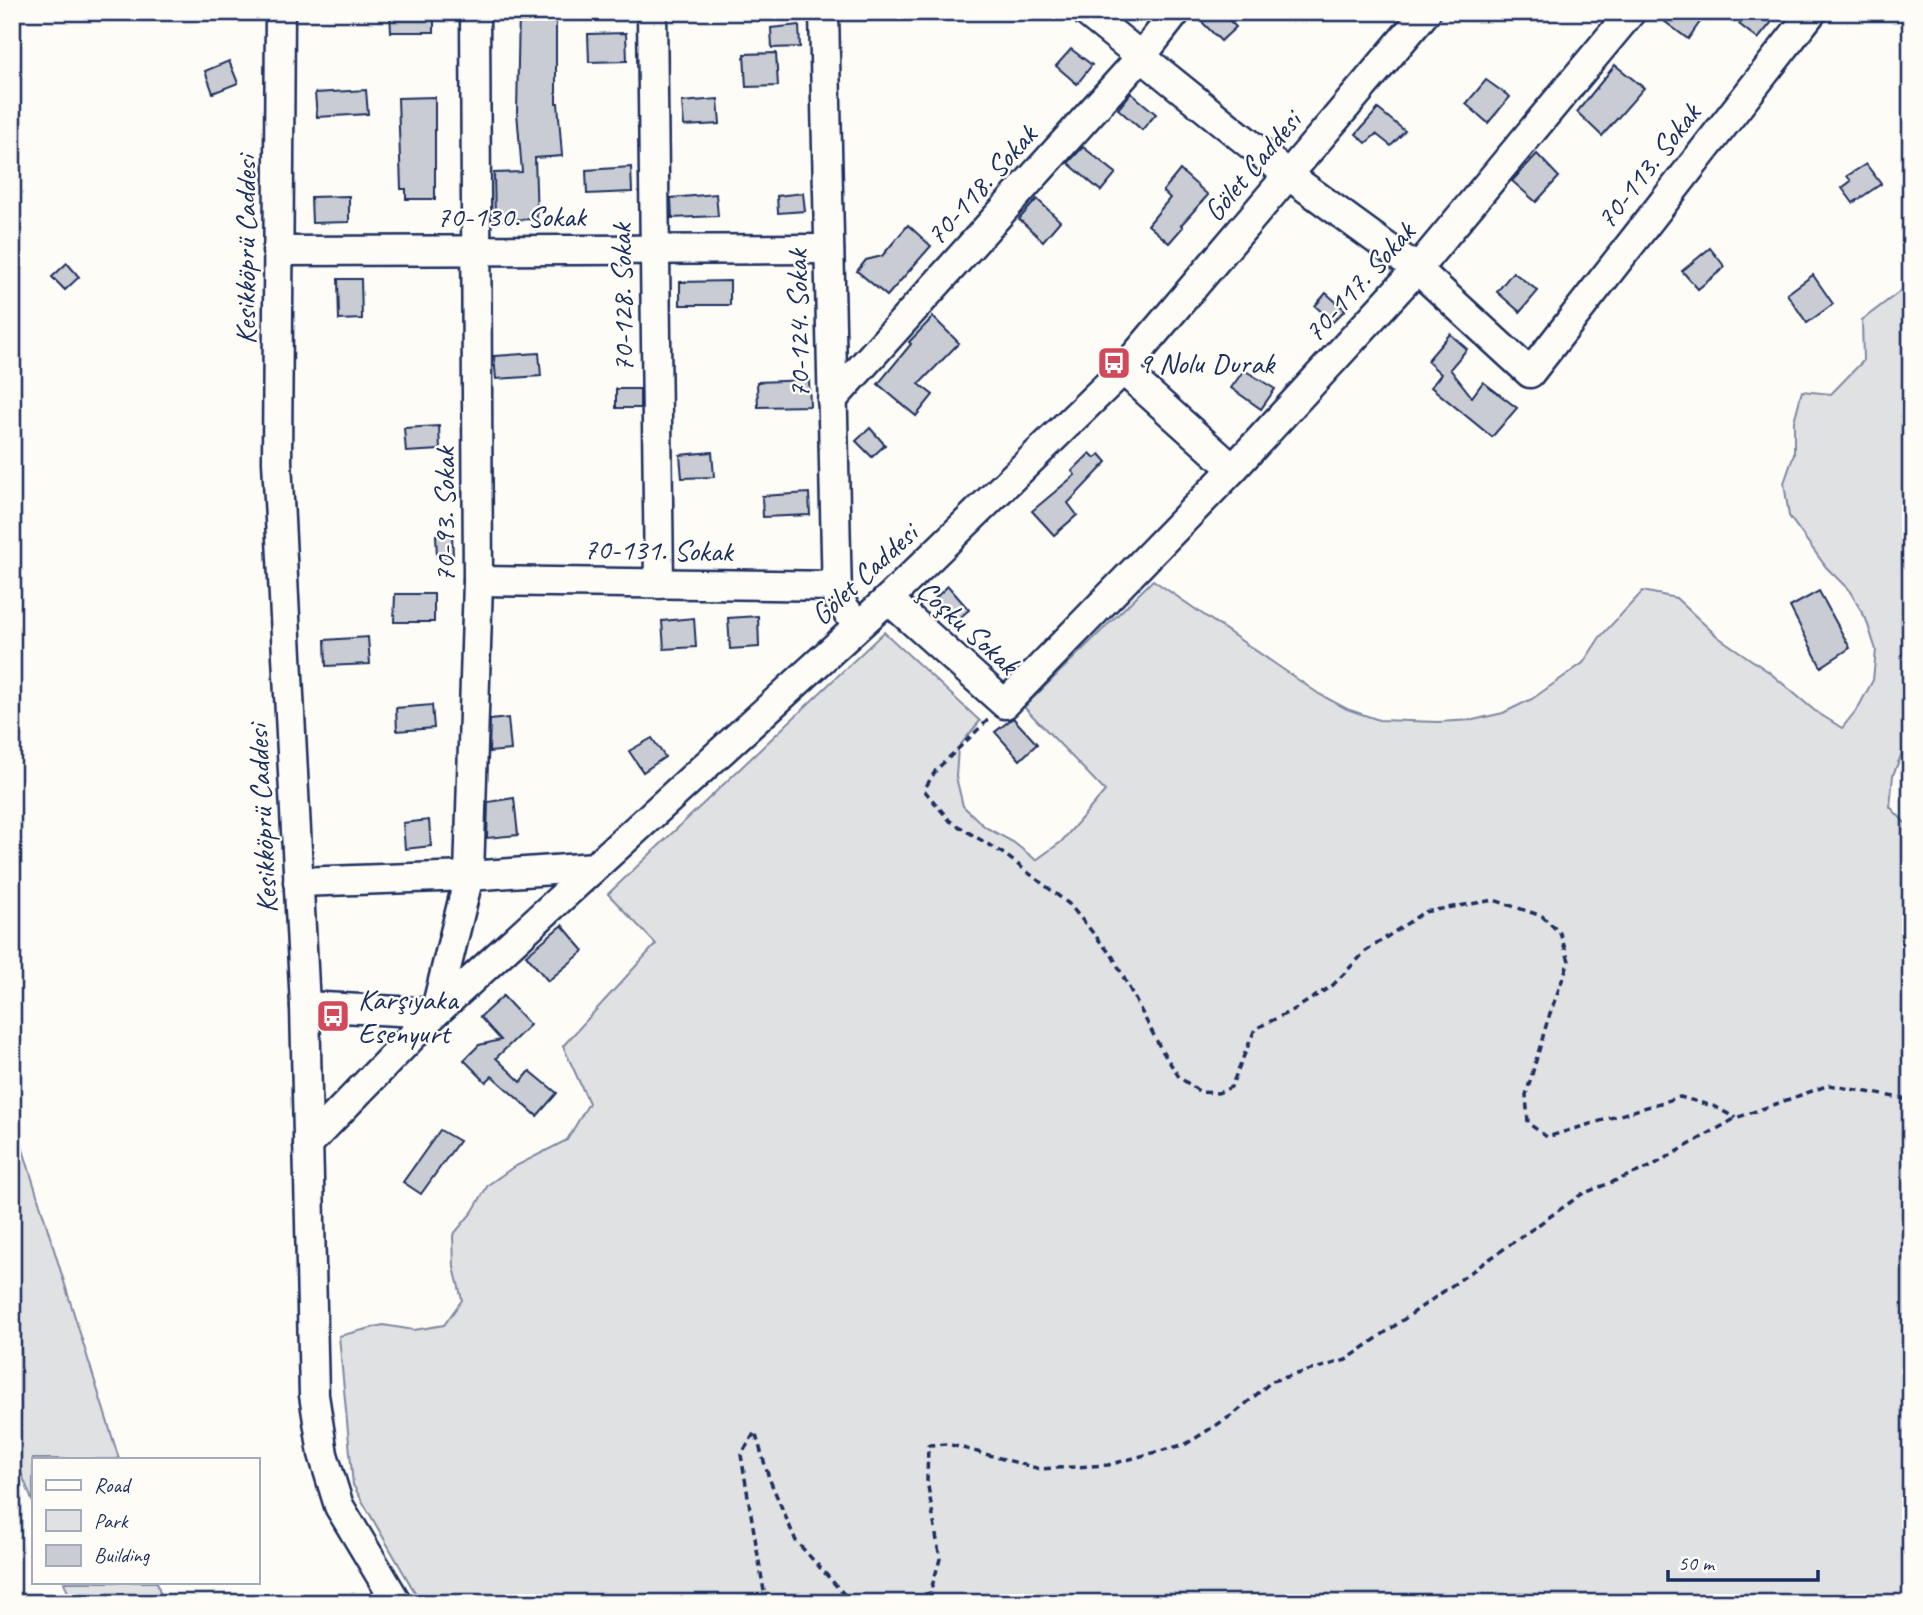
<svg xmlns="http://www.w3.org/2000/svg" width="1923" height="1615" font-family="Caveat,sans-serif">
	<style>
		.green { fill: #e0e1e3; stroke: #7e88a0; stroke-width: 2 }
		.building { fill: #c9ccd3; stroke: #1b2f5e; stroke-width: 2 }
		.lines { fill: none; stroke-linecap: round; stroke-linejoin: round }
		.minor-casing { stroke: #1b2f5e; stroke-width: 33 }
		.path { stroke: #1b2f5e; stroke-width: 3.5; stroke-dasharray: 7 5; stroke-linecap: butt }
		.minor { stroke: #fdfcf7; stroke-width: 28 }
		.labels { text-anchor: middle; stroke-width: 5; stroke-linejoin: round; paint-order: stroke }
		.street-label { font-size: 30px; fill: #1b2f5e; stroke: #fdfcf7 }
		.poi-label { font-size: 30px; fill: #1b2f5e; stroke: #fdfcf7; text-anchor: start }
	</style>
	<rect width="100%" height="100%" fill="#fdfcf7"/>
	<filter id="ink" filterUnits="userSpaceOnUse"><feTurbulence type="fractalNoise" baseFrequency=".0143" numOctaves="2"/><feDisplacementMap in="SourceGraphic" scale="14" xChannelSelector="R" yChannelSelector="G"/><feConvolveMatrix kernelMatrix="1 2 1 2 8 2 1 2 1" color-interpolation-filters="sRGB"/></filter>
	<g filter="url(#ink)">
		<g class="green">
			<path d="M1911,283V681L1905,746L1893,775L1890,807L1911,829V1603H421L353,1485L339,1336L383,1325L414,1330L444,1325L462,1300L454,1267L453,1235L473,1211L488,1185L512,1168L567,1140L589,1103L563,1046L656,944L608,894L884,632L980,721L958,748L956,777L963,806L985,827L1013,842L1036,860L1061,842L1105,791L1024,707L1153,580L1319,694L1347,709L1379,720L1438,722L1473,720L1503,713L1532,699L1583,663L1600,637L1643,591L1676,598L1718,637L1769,672L1815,711L1842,728L1858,708L1873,680L1876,650L1866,619L1849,590L1826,567L1789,516L1784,483L1794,454V421L1802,391L1831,394L1863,361L1862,320Z"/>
			<path d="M12,1114L119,1459H33V1503L12,1449Z"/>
			<path d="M64,1582H157L163,1603H72Z"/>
		</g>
		<g class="building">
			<path d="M390,12H434V32H391Z"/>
			<path d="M519,12H556V103H558L562,156L535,158L537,219L495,220L494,173L522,172L517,112Z"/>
			<path d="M1192,12H1221L1236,27L1221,41Z"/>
			<path d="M1652,12H1707L1688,39Z"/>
			<path d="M1749,12H1780L1758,39L1739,24Z"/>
			<path d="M799,25L800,47L772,48L771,28Z"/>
			<path d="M626,33L627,61L589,62L588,34Z"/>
			<path d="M1071,49L1092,65L1077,84L1056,66Z"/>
			<path d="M776,53L778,86L746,87L744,54Z"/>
			<path d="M229,61L238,83L213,93L205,71Z"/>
			<path d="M1615,65L1644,88L1602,136L1577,112Z"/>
			<path d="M1486,80L1510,97L1488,123L1466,104Z"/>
			<path d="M366,90L368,114L317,117L315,93Z"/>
			<path d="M1131,93L1156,114L1142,130L1118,109Z"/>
			<path d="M435,97V199H406V189H401L398,98Z"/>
			<path d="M718,99L720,124L684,126L682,102Z"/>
			<path d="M1378,109L1405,131L1391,146L1376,134L1366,143L1356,134Z"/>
			<path d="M1083,147L1116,173L1101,191L1068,163Z"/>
			<path d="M1537,154L1559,177L1536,202L1512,181Z"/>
			<path d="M1866,164L1881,184L1853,203L1842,188L1851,181L1847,176Z"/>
			<path d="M631,167L632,192L587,194L586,170Z"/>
			<path d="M1180,170L1208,195L1181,225L1183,227L1169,243L1148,225L1170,198L1163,191Z"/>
			<path d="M803,193L805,211L778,213L777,196Z"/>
			<path d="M716,194L718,216L672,218L671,198Z"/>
			<path d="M349,196V222L312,223L311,197Z"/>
			<path d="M1037,199L1060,221L1043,241L1019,219Z"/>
			<path d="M908,225L931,246L887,296L857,271L866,260L882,256Z"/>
			<path d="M1710,248L1725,267L1698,289L1682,271Z"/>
			<path d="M67,263L79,277L65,290L52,277Z"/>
			<path d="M1513,272L1538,291L1520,312L1497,292Z"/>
			<path d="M1813,275L1833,304L1807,323L1787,294Z"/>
			<path d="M338,279H361L362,319L339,320Z"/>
			<path d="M730,281V305H680V282Z"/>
			<path d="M1326,293L1345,310L1333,322L1315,306Z"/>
			<path d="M933,317L959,343L919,384L933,395L916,416L878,384L911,344L909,342Z"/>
			<path d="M1450,334L1467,349L1450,369L1472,397L1483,382L1517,408L1492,437L1431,387L1441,374L1427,361Z"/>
			<path d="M539,353L541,376L496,379L494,356Z"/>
			<path d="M1244,370L1275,389L1261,409L1231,388Z"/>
			<path d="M809,380L810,406L758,407L757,382Z"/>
			<rect x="616" y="389" width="24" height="19"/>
			<path d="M439,426L440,450L406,452L404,428Z"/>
			<path d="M870,428L885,445L872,457L856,441Z"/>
			<path d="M712,452L714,477L682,478L680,455Z"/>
			<path d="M1090,453L1095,458L1100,454L1107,462L1068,503L1077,515L1054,535L1032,511L1075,475L1072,471Z"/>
			<path d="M809,493L810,515L763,517L762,496Z"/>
			<path d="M452,533L453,556L437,557L436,535Z"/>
			<path d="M948,586L969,610L951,625L931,602Z"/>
			<path d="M1819,591L1850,648L1821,667L1790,607Z"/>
			<path d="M395,594H434V622H394Z"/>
			<path d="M758,616L759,647L730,649L728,618Z"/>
			<path d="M694,618L696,647L664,649L662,621Z"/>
			<path d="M368,637L370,664L326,666L325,640Z"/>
			<path d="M432,705L434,728L397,731L396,708Z"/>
			<path d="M508,718L511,750L489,752L490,720Z"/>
			<path d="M1013,718L1037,744L1020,760L995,732Z"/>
			<path d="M652,738L665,757L643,772L629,751Z"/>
			<path d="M514,798L518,835L487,838L488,802Z"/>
			<path d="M429,820L431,846L405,849L403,823Z"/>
			<path d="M562,925L584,951L548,981L526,955Z"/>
			<path d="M503,996L530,1025L496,1058L521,1082L530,1071L557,1093L537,1116L492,1076L486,1082L464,1060L479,1045L501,1040L480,1017Z"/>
			<path d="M440,1130L459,1141L421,1194L403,1182Z"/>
		</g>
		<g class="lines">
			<defs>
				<g id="minor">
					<path d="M280,12L277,461L305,1006L314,1395L323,1454L339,1506L397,1603"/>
					<path d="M652,12L659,584"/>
					<path d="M824,12L837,598L858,626"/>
					<path d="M1086,12L1288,175L1417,269L1530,373L1812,12"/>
					<path d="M277,251L829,249"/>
					<path d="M1123,370L1233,469"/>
					<path d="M832,400L1141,57L1176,12"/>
					<path d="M478,581L837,586"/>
					<path d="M888,599L1005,704L1233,469L1417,269L1631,12"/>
					<path d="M298,882L469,876L595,867"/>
					<path d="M305,1006L435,1013L469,876L478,581L475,12"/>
					<path d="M308,1144L432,1016L888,599L1123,370L1426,12"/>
				</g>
			</defs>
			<use href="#minor" class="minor-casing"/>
			<g class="path">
				<path d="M988,720L936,770L924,790L950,821L1004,854L1069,904L1113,957L1161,1049L1179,1077L1200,1092L1218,1093L1231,1087L1255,1029L1297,1008L1333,985L1366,951L1424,912L1494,900L1542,916L1560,933L1569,961L1548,1019L1526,1095L1528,1123L1547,1137L1680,1097L1713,1106L1736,1118"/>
				<path d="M766,1603L741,1455L755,1432L769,1478L796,1541L851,1602L868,1603"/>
				<path d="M889,1603L930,1593L940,1559L927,1480L928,1445L948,1444L1040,1469L1108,1465L1186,1444L1234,1414L1272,1381L1346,1360L1582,1194L1650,1167L1736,1118L1829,1085L1911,1100"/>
			</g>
			<use href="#minor" class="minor"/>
		</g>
	</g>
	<defs>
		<symbol id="bus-square" viewBox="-11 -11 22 22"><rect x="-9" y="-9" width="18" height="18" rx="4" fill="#d1495b" stroke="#fdfcf7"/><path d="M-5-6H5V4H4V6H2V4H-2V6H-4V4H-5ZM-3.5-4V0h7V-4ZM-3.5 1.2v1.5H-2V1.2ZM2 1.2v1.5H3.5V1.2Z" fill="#fff"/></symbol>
	</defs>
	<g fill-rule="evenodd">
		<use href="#bus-square" x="1095" y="344" width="38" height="38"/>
		<use href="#bus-square" x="314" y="997" width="38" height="38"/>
	</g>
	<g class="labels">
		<g class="street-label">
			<text transform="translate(1252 166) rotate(-50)" y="10">Gölet Caddesi</text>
			<text transform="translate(1648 166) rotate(-52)" y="10">70-113. Sokak</text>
			<text transform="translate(981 185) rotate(-48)" y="10">70-118. Sokak</text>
			<text x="511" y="226">70-130. Sokak</text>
			<text transform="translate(245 250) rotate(-90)" y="10">Kesikköprü Caddesi</text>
			<text transform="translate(1359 282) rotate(-48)" y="10">70-117. Sokak</text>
			<text transform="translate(622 298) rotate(-91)" y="10">70-128. Sokak</text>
			<text transform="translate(798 324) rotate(-91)" y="10">70-124. Sokak</text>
			<text transform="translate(444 515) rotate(-90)" y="10">70-93. Sokak</text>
			<text transform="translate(658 550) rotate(1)" y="10">70-131. Sokak</text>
			<text transform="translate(864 574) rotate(-43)" y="10">Gölet Caddesi</text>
			<text transform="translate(968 627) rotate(42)" y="10">Çoşku Sokak</text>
			<text transform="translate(262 819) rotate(-93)" y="10">Kesikköprü Caddesi</text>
		</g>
		<g class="poi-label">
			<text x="1138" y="373">9 Nolu Durak</text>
			<text x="358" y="1009">Karşıyaka<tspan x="358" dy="34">Esenyurt</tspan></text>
		</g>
	</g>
	<rect width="1923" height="1615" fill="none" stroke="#fdfcf7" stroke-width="42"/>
	<rect x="21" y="21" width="1881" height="1573" fill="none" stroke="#1b2f5e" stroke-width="2.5" filter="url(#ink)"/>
	<rect x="32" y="1458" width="228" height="126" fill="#fdfcf7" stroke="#a3aaba" stroke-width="2"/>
	<rect x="46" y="1480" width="35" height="10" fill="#fdfcf7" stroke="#a3aaba" stroke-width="2"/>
	<text x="94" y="1492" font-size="21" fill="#1b2f5e">Road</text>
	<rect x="46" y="1510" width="35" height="21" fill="#e0e1e3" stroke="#a3aaba" stroke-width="2"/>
	<text x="94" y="1528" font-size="21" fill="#1b2f5e">Park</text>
	<rect x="46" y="1545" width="35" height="21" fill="#c9ccd3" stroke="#a3aaba" stroke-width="2"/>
	<text x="94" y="1562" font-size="21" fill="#1b2f5e">Building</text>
	<path d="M1668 1570v10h150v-10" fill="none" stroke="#1b2f5e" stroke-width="3.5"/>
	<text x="1678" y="1570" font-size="21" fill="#1b2f5e" stroke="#fdfcf7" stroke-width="5" paint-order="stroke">50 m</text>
</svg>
